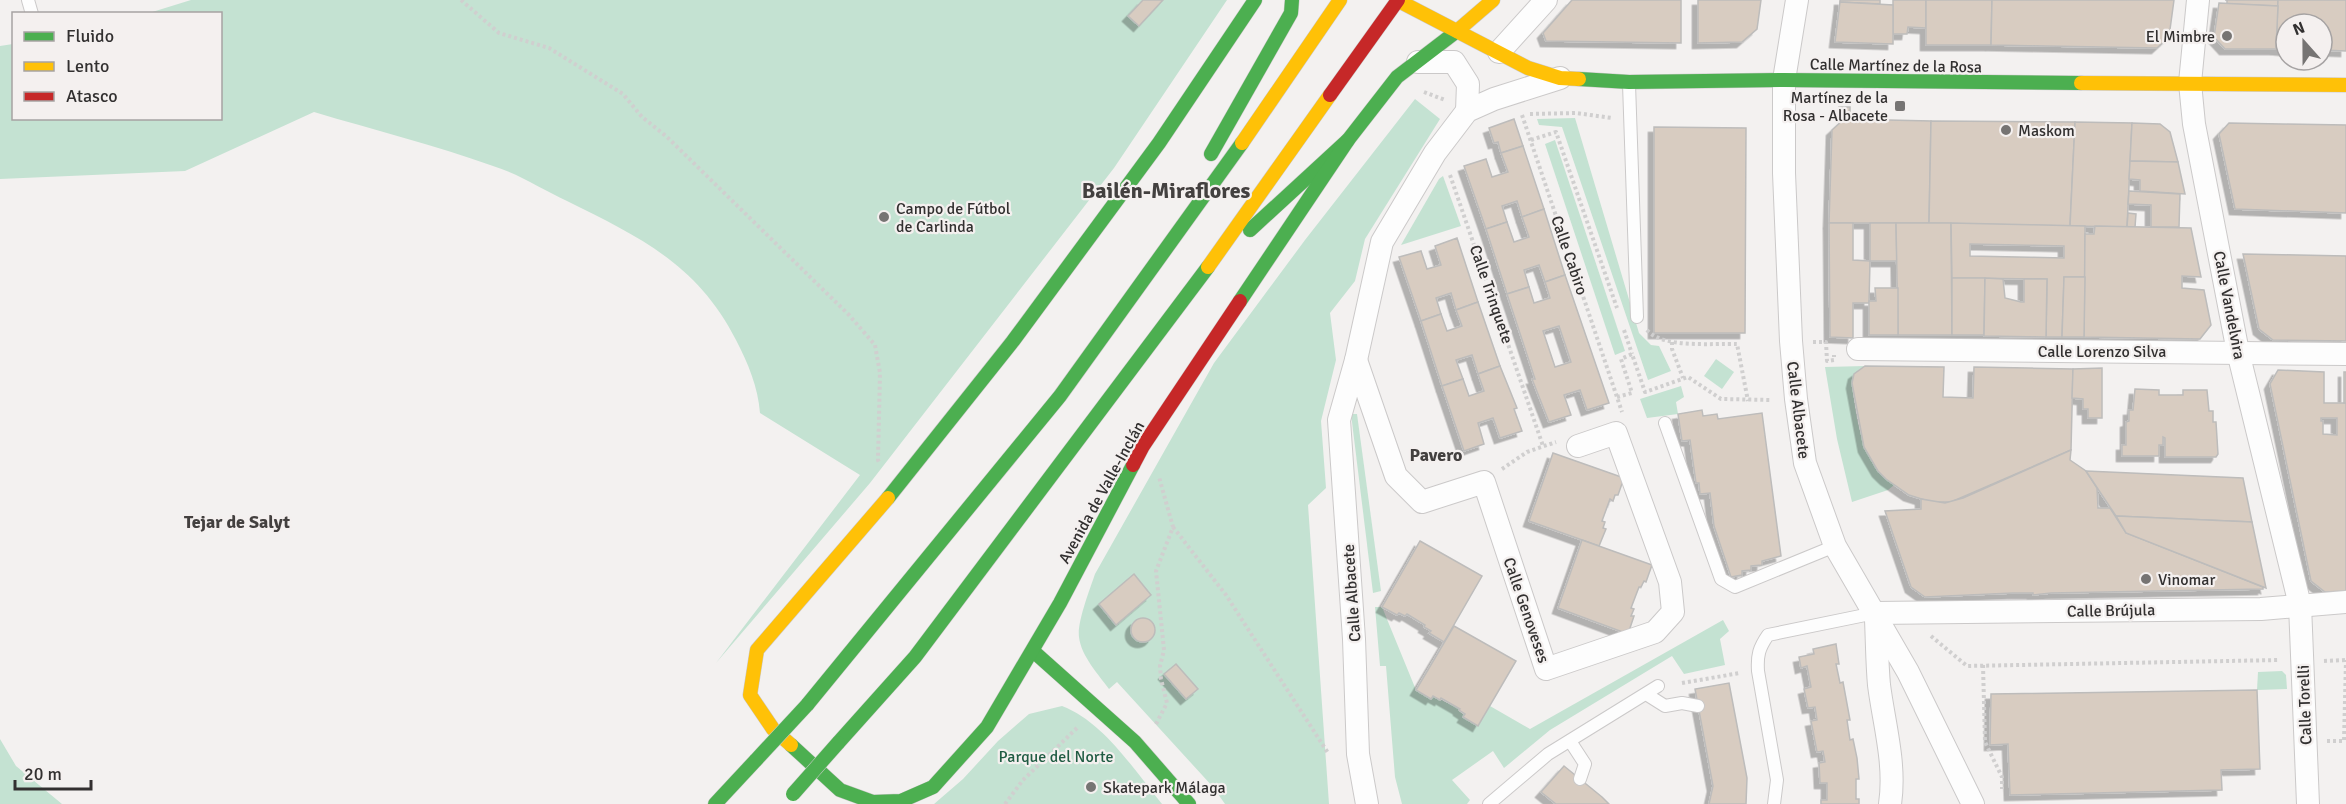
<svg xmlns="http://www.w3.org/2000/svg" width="2346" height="804" font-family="Signika,sans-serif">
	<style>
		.green { fill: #c4e2d2 }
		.building { fill: #d8ccc1; stroke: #bdbcbb; stroke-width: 1.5; fill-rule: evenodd; filter: url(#shadow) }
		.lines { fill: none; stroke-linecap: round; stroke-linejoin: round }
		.lane-casing { stroke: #cbc9c9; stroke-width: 14 }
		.street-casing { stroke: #cbc9c9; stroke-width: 24 }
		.fast-casing { stroke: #cbc9c9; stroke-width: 15 }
		.slow-casing { stroke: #cbc9c9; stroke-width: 15 }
		.jam-casing { stroke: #cbc9c9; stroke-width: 15 }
		.path { stroke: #d0cfcf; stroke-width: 4; stroke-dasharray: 3 3; stroke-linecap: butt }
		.lane { stroke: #fdfdfd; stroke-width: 12 }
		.street { stroke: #fdfdfd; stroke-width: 22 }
		.fast { stroke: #4caf50; stroke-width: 14 }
		.slow { stroke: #ffc107; stroke-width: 14 }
		.jam { stroke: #c62828; stroke-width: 14 }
		.fast-bridge-casing { stroke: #cecdcc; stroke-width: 15; stroke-linecap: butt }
		.fast-bridge { stroke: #4caf50; stroke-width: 14 }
		.poi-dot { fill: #767473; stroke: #f4f0ef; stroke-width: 2 }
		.labels { text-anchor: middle; stroke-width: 4.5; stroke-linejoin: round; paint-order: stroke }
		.poi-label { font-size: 16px; fill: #323030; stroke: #f4f0ef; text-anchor: start }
		.street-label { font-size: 16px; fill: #323030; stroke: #f4f0ef }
		.park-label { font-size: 16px; fill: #205c43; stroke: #f4f0ef }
		.neighbourhood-label { font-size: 18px; font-weight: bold; fill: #43403f; stroke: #f4f0ef }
		.district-label { font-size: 22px; font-weight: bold; fill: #43403f; stroke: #f4f0ef }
	</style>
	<defs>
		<filter id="shadow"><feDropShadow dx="-5.5" dy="5.5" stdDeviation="0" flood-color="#0004"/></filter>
	</defs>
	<rect width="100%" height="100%" fill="#f3f1f0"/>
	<g class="green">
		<path d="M191,0H1227L1114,168L870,483L716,663L860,475L760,413C758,387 748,363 736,340C698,265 640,237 567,201C543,190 519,174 493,166C435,145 374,130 314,112L185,171L0,179V46L13,44L14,118H220V14L149,13Z"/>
		<path d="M1415,99L1440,119L1365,239L1355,281L1330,313L1336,360L1321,421L1326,488L1308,505L1329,804H1225L1213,787L1117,682L1109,689C1099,675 1081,656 1079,637C1077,622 1090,589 1095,574L1214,363L1305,240Z"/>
		<path d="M1575,118L1639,333L1651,345L1659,346L1671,371L1648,380L1562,127L1539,125L1537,119Z"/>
		<path d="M1555,140L1625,351L1615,355L1545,144Z"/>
		<path d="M1443,176L1461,226L1401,245L1439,179Z"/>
		<path d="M1716,359L1734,372L1722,389L1704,376Z"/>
		<path d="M1865,366L1854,374L1852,383C1856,421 1862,461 1894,485L1888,490L1852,502L1837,439L1825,367Z"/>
		<path d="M1681,386L1684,397L1676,402L1678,414L1647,418L1640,399Z"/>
		<path d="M1351,414H1357L1381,591L1373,593Z"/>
		<path d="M1375,607H1382L1416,690L1431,699L1433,696L1460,709L1459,711L1478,726L1490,706L1530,729L1723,620L1729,631L1720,639L1725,665L1684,674L1672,656L1550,730L1504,768L1493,751L1452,780L1470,800L1467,804H1402L1395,777L1386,666H1380Z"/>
		<path d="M2282,671L2286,675L2287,689L2257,690L2258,672Z"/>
		<path d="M1062,706C1104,722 1134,770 1162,804H934L963,779L998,741L1029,714Z"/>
		<path d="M0,739L16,766L62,804H0Z"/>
	</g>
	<g class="building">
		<path d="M1143,0H1163L1139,26L1128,16Z"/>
		<path d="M1572,0H1681V43L1546,41L1543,33Z"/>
		<path d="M1698,0H1761L1757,29L1742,42L1698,43Z"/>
		<path d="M1840,0H1880V4L1840,2Z"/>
		<path d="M1893,0H1926V28L1908,27L1907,34H1893Z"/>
		<path d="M1926,0H1992L1991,45H1926Z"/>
		<path d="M1992,0H2174L2169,37L2157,48L1991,45Z"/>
		<path d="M2225,0H2278V6L2227,4V0Z"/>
		<path d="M2278,0H2346V51L2322,50V24H2286V50L2276,49Z"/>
		<path d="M1840,2L1893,5V44L1835,42Z"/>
		<path d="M2219,3L2278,6L2276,49H2225L2214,37Z"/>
		<path d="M1839,107H1850V113H1838Z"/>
		<path d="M1514,119L1523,146L1501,153L1498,142L1494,143L1489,128Z"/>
		<path d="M1844,119L1931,121L1929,223H1829L1832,130Z"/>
		<path d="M1931,121L2075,122L2070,226L1929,223Z"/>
		<path d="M2075,122L2132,123L2127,227L2070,226Z"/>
		<path d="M2132,123L2160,124L2170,132L2178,162L2130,161Z"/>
		<path d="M2229,123L2346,125V213L2235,209L2219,134Z"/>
		<path d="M1654,127L1746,128L1745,333H1654Z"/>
		<path d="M1523,146L1544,209L1522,217L1517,201L1502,206L1507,222L1486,229L1464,166L1486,159L1492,177L1508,172L1501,153Z"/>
		<path d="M2130,161L2178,162L2185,194L2140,191V180L2129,179Z"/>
		<path d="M2129,191L2180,194L2179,227H2151V205L2128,204Z"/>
		<path d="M1544,209L1565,275L1545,282L1539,265L1524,270L1529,287L1507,294L1486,229L1507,222L1514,242L1529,237L1522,217Z"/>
		<path d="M2128,213L2136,214L2135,227H2127Z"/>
		<path d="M1829,223H1853V260L1870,261L1869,303H1853V338L1830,337Z"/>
		<path d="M1870,223H1896L1897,261H1870Z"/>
		<path d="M1896,223H1951L1952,335H1898Z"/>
		<path d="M1951,223L2085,226V277H2064V280L2062,337H2046L2047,279L1952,278ZM1970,244L2064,246V258L1970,256Z"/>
		<path d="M2095,226L2191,228L2201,277L2182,276V288L2204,290L2211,325L2200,339L2084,337L2085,234H2094Z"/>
		<path d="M1457,238L1478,302L1456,310L1451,293L1436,298L1441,314L1421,321L1399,257L1421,251L1427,269L1441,265L1435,246Z"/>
		<path d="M2243,254L2346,256V341L2273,340L2259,329Z"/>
		<path d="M1565,275L1609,403L1587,410L1580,390L1564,395L1571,415L1549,422L1532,379H1535L1507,294L1529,287L1534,303L1550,298L1545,282ZM1559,326L1571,362L1555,367L1543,331Z"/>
		<path d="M2064,277H2085L2084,337H2062Z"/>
		<path d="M1952,278H1985L1984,335H1952Z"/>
		<path d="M1985,278L2003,279L2005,298L2021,302H2024V279H2047L2046,337L1984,336Z"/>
		<path d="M1875,288H1898V335H1869V301H1876Z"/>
		<path d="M1478,302L1500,366L1478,374L1472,355L1456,360L1463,379L1442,386L1421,321L1441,314L1447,331L1462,326L1456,310Z"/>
		<path d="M1500,366L1517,408L1514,409L1522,431L1500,438L1493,418L1478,423L1484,444L1464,451L1442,386L1463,379L1469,396L1484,391L1478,374Z"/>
		<path d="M1865,366L1944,367L1943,397L1973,398L1974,367L2073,369L2071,450L1951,502H1931L1909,495L1886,479L1878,471L1864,447L1852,383L1854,374Z"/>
		<path d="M2102,368V418H2088V409H2083V399L2072,398L2073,369Z"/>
		<path d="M2278,370L2324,372V403H2346V591L2325,592L2311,581L2270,384ZM2321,418H2337V435L2323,434V421H2321Z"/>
		<rect x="2344" y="372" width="2" height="31"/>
		<path d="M2135,389L2159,390V395H2183V390H2207L2209,411H2213V422H2216L2218,454L2216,457H2165V438L2163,437V445H2159V456H2122V445H2126V422L2129,421V410H2133Z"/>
		<path d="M1702,410L1703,416L1717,414L1718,419L1762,413L1781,556L1762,561V565L1751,566V570L1742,571V575L1731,577L1714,526L1710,493L1700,494L1699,483H1696L1690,440L1682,441L1678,414Z"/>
		<path d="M2071,450L2070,460L2086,471L2097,488L2098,508H2110L2126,533L2263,587V589L2051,593L2033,595V593H2013L1925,597L1911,587L1885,511L1921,509V499L1945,503L1963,498Z"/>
		<path d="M1553,453L1624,478L1618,495H1615L1613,501L1610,499L1602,521L1605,522L1603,528L1606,529L1599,546L1529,521Z"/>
		<path d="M2086,471L2243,478L2252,522L2116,516Z"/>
		<path d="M2116,516L2252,522L2266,588L2126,533Z"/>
		<path d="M1582,540L1652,565L1646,582L1644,581L1641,587H1639L1631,608L1634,609L1631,616H1634L1628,634L1558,608Z"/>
		<path d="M1420,541L1482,576L1444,642L1429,633L1431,631L1424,627L1425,625L1407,614L1405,616L1399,613L1397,615L1382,607Z"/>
		<path d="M1134,574L1151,595L1116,625L1099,604Z"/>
		<circle cx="1143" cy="630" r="12"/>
		<path d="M1454,626L1516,661L1478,726L1463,717L1465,714L1459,710L1460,709L1441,698L1440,700L1433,696L1431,699L1416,690Z"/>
		<path d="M1836,644L1839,664H1836L1840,683L1843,682L1850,720H1847L1850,740L1853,739L1857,758L1859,779H1856V799H1859V804H1821V800H1827V783H1820L1819,763L1825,762L1823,751L1817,752L1812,726L1811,721L1817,720L1815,707L1808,708L1804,689L1811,687L1807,666L1801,668L1799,657L1814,654L1813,649Z"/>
		<path d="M1176,664L1198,689L1186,699L1164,674Z"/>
		<path d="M1729,683L1747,778L1746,804H1709L1713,786L1695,689Z"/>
		<path d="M2257,690L2260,769L2221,770L2222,790L2010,795L2008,744L1990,745L1991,694Z"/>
		<path d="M1564,766L1602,797L1609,804H1556L1541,792Z"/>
	</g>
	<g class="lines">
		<defs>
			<g id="lane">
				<path d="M28,0L32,14"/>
				<path d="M1629,84L1637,317"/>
				<path d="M1665,423L1721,579L1735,587L1835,546"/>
				<path d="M1646,694L1665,706L1682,703L1698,706"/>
				<path d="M1570,741L1585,764L1580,779"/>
				<path d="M1489,804L1548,754L1658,686"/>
				<path d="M1774,804L1777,780L1758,671C1757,655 1759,648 1768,635L1875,613"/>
			</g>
			<g id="street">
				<path d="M1797,0L1784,80V173L1791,341L1796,399L1805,463L1835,546L1908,672L1973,804"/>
				<path d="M2198,0L2190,83L2194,124L2238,352L2300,605L2308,804"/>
				<path d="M1499,52L1546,0"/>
				<path d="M1418,62H1454L1468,84L1467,111"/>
				<path d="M1858,349L2346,354"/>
				<path d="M1356,360L1396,476L1422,502L1484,482L1546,669L1655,632L1673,612L1670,582L1616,433L1578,446"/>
				<path d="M1875,613L2261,609L2346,602"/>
				<path d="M1876,620C1877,641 1877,663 1879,685C1884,724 1896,764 1890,804"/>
				<path d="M1367,804L1358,754L1354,639L1339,420L1356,360L1382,242L1435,153L1467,111L1494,99L1560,78"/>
			</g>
			<g id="fast">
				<path d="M1579,79L1629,82L1784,80L2081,83"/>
				<path d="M1211,154L1291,13L1292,0"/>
				<path d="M1250,230L1348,140"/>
				<path d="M1240,301L1348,140L1397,77L1457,31"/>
				<path d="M888,498L1013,341L1159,143L1255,0"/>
				<path d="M1033,651L1135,742L1189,804"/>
				<path d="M807,705L1060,396L1242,143"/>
				<path d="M838,743L915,657L1208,267"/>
				<path d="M791,745L840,790L873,802L901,801L933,787L987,727L1060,603L1133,465"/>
				<path d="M715,804L756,760"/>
			</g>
			<g id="slow">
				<path d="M1397,0L1528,68L1560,78L1579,79"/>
				<path d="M1457,31L1493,0"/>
				<path d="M2081,83L2346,85"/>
				<path d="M1242,143L1340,0"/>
				<path d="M1208,267L1330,95"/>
				<path d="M791,745L773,729L750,695L757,650L888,498"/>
			</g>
			<g id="jam">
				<path d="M1330,95L1398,0"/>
				<path d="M1133,465L1143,446L1240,301"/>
			</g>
		</defs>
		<use href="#lane" class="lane-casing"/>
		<use href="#street" class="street-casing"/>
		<use href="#fast" class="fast-casing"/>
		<use href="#slow" class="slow-casing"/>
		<use href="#jam" class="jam-casing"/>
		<g class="path">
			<path d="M461,0L499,33L549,48L623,94L642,117L666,136L849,315L875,345L880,373L878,460L880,464"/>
			<path d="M1424,92L1445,100"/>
			<path d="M1530,114L1576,113L1612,118"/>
			<path d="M1522,115L1622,412"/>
			<path d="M1531,140L1556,132L1617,308"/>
			<path d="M1450,175L1543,446"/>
			<path d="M1624,330L1632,354"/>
			<path d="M1647,330C1663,349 1714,343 1737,344L1748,401"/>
			<path d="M1672,342V349L1683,378"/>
			<path d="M1813,342H1826L1827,361L1834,360V355"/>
			<path d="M1617,397L1632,393L1621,359L1632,354L1645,392L1688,377L1721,399L1772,400"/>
			<path d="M1502,469L1527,452L1556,442"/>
			<path d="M1173,527L1226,595L1328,753"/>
			<path d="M1931,636L1967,666L2279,660"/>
			<path d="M2324,661L2346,660"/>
			<path d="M1983,665L1985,742L2002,777V789"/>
			<path d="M1682,683L1740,673"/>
			<path d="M1156,724L1167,703L1161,679L1160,666L1164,650L1156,571L1173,527L1159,477"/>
			<path d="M2327,741H2344L2346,660"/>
			<path d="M1005,804L1023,780L1079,726"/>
		</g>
		<use href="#lane" class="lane"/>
		<use href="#street" class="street"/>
		<use href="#fast" class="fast"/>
		<use href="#slow" class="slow"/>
		<use href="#jam" class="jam"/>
		<defs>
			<g id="fast-bridge">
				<path d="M756,760L807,705"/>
				<path d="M793,794L838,743"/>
			</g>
		</defs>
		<use href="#fast-bridge" class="fast-bridge-casing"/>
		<use href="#fast-bridge" class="fast-bridge"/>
	</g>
	<g class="poi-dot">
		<circle cx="2227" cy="36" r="6"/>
		<rect x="1894" y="100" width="12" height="12" rx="3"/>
		<circle cx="2006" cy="130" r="6"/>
		<circle cx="884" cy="217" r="6"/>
		<circle cx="2146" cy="579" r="6"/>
		<circle cx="1091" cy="787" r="6"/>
	</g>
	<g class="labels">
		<g class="poi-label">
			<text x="2215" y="42" text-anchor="end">El Mimbre</text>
			<text x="1888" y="103" text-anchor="end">Martínez de la<tspan x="1888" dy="18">Rosa - Albacete</tspan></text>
			<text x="2018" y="136">Maskom</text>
			<text x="896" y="214">Campo de Fútbol<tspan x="896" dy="18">de Carlinda</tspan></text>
			<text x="2158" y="585">Vinomar</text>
			<text x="1103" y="793">Skatepark Málaga</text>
		</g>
		<g class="street-label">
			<text transform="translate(1896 65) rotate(1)" y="6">Calle Martínez de la Rosa</text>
			<text transform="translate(1570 255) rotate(71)" y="6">Calle Cabiro</text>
			<text transform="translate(1492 294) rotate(71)" y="6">Calle Trinquete</text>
			<text transform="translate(2230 305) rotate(79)" y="6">Calle Vandelvira</text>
			<text x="2102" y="357">Calle Lorenzo Silva</text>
			<text transform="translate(1799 410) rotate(83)" y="6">Calle Albacete</text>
			<text transform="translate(1101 492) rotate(-61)" y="6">Avenida de Valle-Inclán</text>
			<text transform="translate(1351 593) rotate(-94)" y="6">Calle Albacete</text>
			<text transform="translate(1527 610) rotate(71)" y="6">Calle Genoveses</text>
			<text transform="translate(2111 610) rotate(-1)" y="6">Calle Brújula</text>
			<text transform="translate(2304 705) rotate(-92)" y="6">Calle Torelli</text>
		</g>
		<g class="park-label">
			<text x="1056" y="762">Parque del Norte</text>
		</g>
		<g class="neighbourhood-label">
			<text x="1436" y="461">Pavero</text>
			<text x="237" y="528">Tejar de Salyt</text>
		</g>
		<g class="district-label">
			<text x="1166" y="198">Bailén-Miraflores</text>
		</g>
	</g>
	<rect x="12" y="12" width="210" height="108" fill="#f4f0ef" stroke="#a6a3a3" stroke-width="1.5"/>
	<rect x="24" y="32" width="30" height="9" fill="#4caf50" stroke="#a6a3a3" stroke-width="1.5"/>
	<text x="66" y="42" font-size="18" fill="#323030">Fluido</text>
	<rect x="24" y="62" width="30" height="9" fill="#ffc107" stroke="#a6a3a3" stroke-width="1.5"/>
	<text x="66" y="72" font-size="18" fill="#323030">Lento</text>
	<rect x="24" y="92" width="30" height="9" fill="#c62828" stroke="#a6a3a3" stroke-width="1.5"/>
	<text x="66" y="102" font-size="18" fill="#323030">Atasco</text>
	<g transform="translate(2304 42) rotate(339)"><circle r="28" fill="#f4f0ef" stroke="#a6a3a3" stroke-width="1.5"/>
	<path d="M0-4.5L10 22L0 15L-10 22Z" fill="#767473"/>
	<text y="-9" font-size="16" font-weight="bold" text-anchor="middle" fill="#323030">N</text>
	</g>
	<path d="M15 780v9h76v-9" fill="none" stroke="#323030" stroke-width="3"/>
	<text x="24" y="780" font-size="18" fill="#323030" stroke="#f4f0ef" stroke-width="4.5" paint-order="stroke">20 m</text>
</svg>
